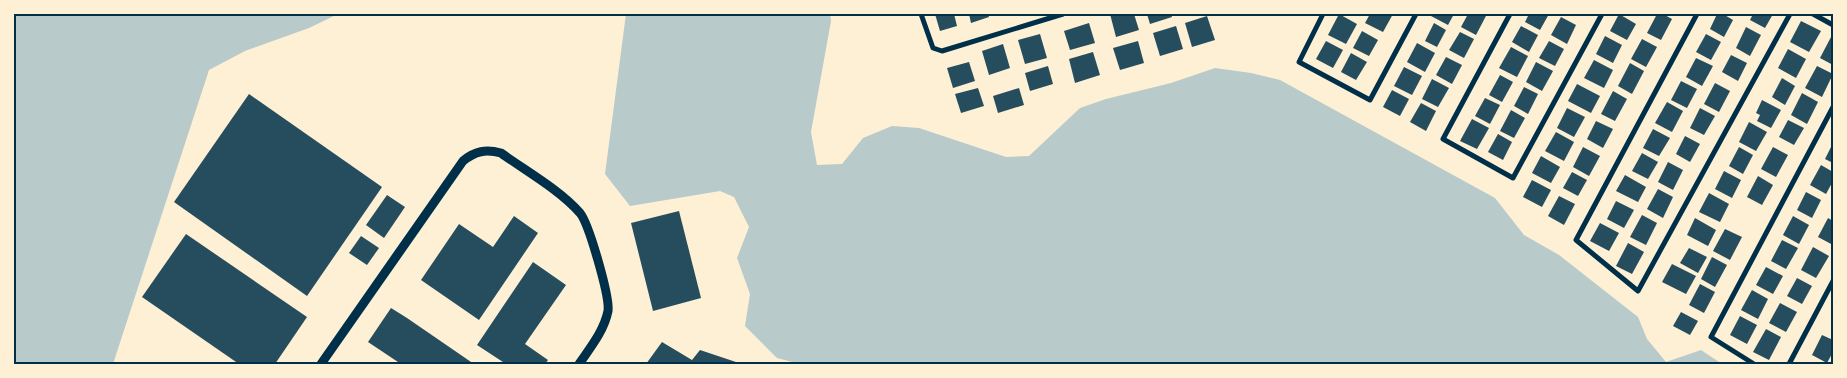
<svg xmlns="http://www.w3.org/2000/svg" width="1847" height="378" font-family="'PT Sans',sans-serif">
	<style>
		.green { fill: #b9caca }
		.building { fill: #264d5e }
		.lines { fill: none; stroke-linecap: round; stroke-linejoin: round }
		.minor { stroke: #003049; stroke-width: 5 }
		.tertiary { stroke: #003049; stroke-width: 9 }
		.neatline { fill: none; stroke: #003049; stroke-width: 2 }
	</style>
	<rect width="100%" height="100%" fill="#fdf0d5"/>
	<g class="green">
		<path d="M14,14H338L309,28L245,51L209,70L113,364H14Z"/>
		<path d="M626,14H830L831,21L811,132L817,165L842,164L863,138L892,126L919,128L1006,157L1029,156L1080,108L1106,99L1171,83L1215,68L1251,73L1280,80L1495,198L1524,235L1559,255L1638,317L1647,339L1666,362L1701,350L1722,364H800L777,358L745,326L750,294L737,258L749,227L734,197L720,191L630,206L605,174Z"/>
	</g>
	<g class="building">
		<path d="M935,14H954L957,26L940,31Z"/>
		<path d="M969,14H988L989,17L971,23Z"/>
		<path d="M1110,14H1134L1139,30L1116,37Z"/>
		<path d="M1147,14H1171L1172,17L1150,24Z"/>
		<path d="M1339,14L1357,24L1346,44L1328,35Z"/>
		<path d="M1370,14H1393L1383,32L1365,23Z"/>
		<path d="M1433,14H1454L1448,25L1431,16Z"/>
		<path d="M1468,14H1487L1476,35L1461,27Z"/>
		<path d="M1529,14H1549L1540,30L1525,22Z"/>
		<path d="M1619,14L1636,24L1627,40L1610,31Z"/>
		<path d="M1657,14H1663L1672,19L1661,40L1647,33Z"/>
		<path d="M1717,14H1723L1733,20L1724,37L1710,29Z"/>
		<path d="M1753,14H1773L1765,28L1750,20Z"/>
		<path d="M1207,16L1215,40L1192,47L1185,23Z"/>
		<path d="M1561,17L1576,25L1567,44L1551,35Z"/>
		<path d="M1801,21L1821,31L1809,52L1790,42Z"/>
		<path d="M1089,23L1095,43L1070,50L1064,31Z"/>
		<path d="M1434,23L1446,30L1437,47L1425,41Z"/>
		<path d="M1176,26L1183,49L1160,56L1153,33Z"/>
		<path d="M1521,26L1538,35L1529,52L1512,42Z"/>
		<path d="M1746,27L1761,35L1750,56L1736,48Z"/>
		<path d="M1362,31L1378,40L1369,56L1353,48Z"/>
		<path d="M1460,32L1474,39L1464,58L1449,50Z"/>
		<path d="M1040,34L1047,58L1025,64L1018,40Z"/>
		<path d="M1706,34L1721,42L1711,60L1696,52Z"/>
		<path d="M1605,36L1622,45L1613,63L1596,54Z"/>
		<path d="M1831,37L1833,39V65L1820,58Z"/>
		<path d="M1642,39L1657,47L1646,67L1631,59Z"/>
		<path d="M1138,41L1144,63L1120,70L1113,48Z"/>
		<path d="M1326,41L1343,50L1333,68L1316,59Z"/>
		<path d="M1549,41L1564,49L1555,66L1539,58Z"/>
		<path d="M1417,43L1435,53L1425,72L1407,62Z"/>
		<path d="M1003,44L1010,68L989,75L982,51Z"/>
		<path d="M1511,47L1528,56L1517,77L1499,68Z"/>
		<path d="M1788,49L1806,59L1796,78L1778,68Z"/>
		<path d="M1093,52L1100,75L1075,83L1069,59Z"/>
		<path d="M1351,53L1367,62L1356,80L1341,72Z"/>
		<path d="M1731,55L1747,63L1738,81L1722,72Z"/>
		<path d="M1446,57L1462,65L1452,84L1436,75Z"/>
		<path d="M1696,58L1713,66L1702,86L1686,77Z"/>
		<path d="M1594,60L1613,70L1604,88L1584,78Z"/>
		<path d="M969,62L975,81L953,88L947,68Z"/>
		<path d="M1536,62L1553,71L1542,91L1526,82Z"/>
		<path d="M1630,63L1644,71L1632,94L1618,86Z"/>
		<path d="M1048,66L1053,84L1030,91L1025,73Z"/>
		<path d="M1817,66L1833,74L1822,97L1805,88Z"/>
		<path d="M1404,67L1422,76L1412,95L1394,86Z"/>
		<path d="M1500,75L1513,82L1502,102L1489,95Z"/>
		<path d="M1782,78L1795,86L1785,105L1772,97Z"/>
		<path d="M1432,79L1449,88L1438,107L1422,99Z"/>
		<path d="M1681,81L1697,89L1687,108L1671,100Z"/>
		<path d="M1715,83L1730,91L1719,112L1704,104Z"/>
		<path d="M1577,84L1600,96L1591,113L1568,101Z"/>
		<path d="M1524,87L1538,94L1528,114L1514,106Z"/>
		<path d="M978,88L984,106L961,113L955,94Z"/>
		<path d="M1019,88L1024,105L998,113L993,96Z"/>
		<path d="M1392,90L1409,99L1400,116L1383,107Z"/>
		<path d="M1613,91L1627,99L1615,121L1601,114Z"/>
		<path d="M1802,93L1818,102L1807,124L1791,115Z"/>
		<path d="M249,94L382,187L307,296L174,202Z"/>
		<path d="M1485,98L1500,105L1490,124L1475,116Z"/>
		<path d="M1762,100L1781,110L1771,128L1757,121L1760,115L1756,113Z"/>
		<path d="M1667,102L1683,111L1672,132L1655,123Z"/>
		<path d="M1421,103L1436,111L1426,131L1410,122Z"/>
		<path d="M1567,108L1585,117L1574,137L1557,128Z"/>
		<path d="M1700,108L1715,116L1704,135L1690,128Z"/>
		<path d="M1511,110L1525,118L1514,138L1500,131Z"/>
		<path d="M1472,119L1489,128L1477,149L1460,141Z"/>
		<path d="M1788,120L1804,128L1794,145L1779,137Z"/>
		<path d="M1596,121L1613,129L1603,148L1587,139Z"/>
		<path d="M1749,122L1767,132L1756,151L1739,142Z"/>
		<path d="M1653,129L1670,138L1659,156L1643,148Z"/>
		<path d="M1556,132L1574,142L1564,161L1545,151Z"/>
		<path d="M1498,134L1512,142L1503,160L1488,152Z"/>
		<path d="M1685,136L1700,144L1690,162L1676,154Z"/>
		<path d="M1833,143V163L1825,159Z"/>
		<path d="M1583,147L1600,156L1589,176L1573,167Z"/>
		<path d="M1739,147L1753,155L1743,174L1729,166Z"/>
		<path d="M1773,147L1788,155L1776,177L1761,169Z"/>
		<path d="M1642,153L1658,162L1648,179L1632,171Z"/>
		<path d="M1541,156L1560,167L1551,183L1532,173Z"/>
		<path d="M1668,162L1683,170L1673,190L1658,182Z"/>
		<path d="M1821,165L1833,172V181L1826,194L1810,185Z"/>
		<path d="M1724,171L1741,180L1732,198L1715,189Z"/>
		<path d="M1572,172L1587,180L1578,196L1563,188Z"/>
		<path d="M1625,175L1646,187L1638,202L1616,191Z"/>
		<path d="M1758,176L1773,185L1762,205L1747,197Z"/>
		<path d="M1532,180L1551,190L1542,207L1523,197Z"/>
		<path d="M1658,189L1673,197L1663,218L1647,209Z"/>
		<path d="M1806,192L1821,200L1812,218L1797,210Z"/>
		<path d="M1709,193L1729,204L1720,222L1699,212Z"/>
		<path d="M387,195L405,207L384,238L366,225Z"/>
		<path d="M1559,196L1575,204L1564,225L1548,216Z"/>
		<path d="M1616,201L1634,210L1624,228L1607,219Z"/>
		<path d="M679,211L701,298L653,311L631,223Z"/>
		<path d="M1642,215L1657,223L1646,245L1630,237Z"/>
		<path d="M514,216L538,233L479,320L421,280L459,224L493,247Z"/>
		<path d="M1793,216L1809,225L1799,244L1783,235Z"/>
		<path d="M1695,218L1716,230L1708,246L1687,235Z"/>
		<path d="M1828,218L1833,221V245L1818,237Z"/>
		<path d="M1600,223L1619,233L1609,251L1590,241Z"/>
		<path d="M1725,229L1742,237L1730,260L1713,251Z"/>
		<path d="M186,234L307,317L275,364H239L142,297Z"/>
		<path d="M361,236L379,248L367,265L349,253Z"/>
		<path d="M1782,240L1798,248L1786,269L1771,261Z"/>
		<path d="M1628,243L1644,252L1632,274L1616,266Z"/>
		<path d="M1813,247L1829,256L1816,278L1801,270Z"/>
		<path d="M1689,248L1707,257L1698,273L1680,263Z"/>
		<path d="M1712,257L1727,265L1715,287L1701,279Z"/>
		<path d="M533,262L566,285L525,344L548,360L545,364H506L477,345Z"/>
		<path d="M1672,264L1696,276L1686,294L1662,282Z"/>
		<path d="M1766,267L1783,276L1773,294L1756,285Z"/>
		<path d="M1797,278L1812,286L1802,304L1787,296Z"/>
		<path d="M1700,284L1715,292L1704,313L1689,305Z"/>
		<path d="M1752,290L1768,299L1758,319L1741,310Z"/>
		<path d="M1780,303L1797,312L1786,332L1769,323Z"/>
		<path d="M391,308L407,318L474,364H401L368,342Z"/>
		<path d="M1681,312L1698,321L1690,335L1673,326Z"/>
		<path d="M1740,316L1757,325L1747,344L1730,335Z"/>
		<path d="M1766,329L1781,337L1769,360L1753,352Z"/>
		<path d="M1822,335L1833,340V352L1827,363L1812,355Z"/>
		<path d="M662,342L692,360L700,350L742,364H646Z"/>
	</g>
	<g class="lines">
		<g class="minor">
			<path d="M921,14L933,48L942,51L1063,14"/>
			<path d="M1323,14L1299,62L1370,100L1416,14"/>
			<path d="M1510,14L1443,139L1513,178L1602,14"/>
			<path d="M1697,14L1576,240L1638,291L1790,14"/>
			<path d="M1813,14L1833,25"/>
			<path d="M1754,364L1711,337L1833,107"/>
			<path d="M1789,364L1833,281"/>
		</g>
		<path class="tertiary" d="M321,364L463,161C475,151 486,149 501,153C526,171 560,190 580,213C589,224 610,297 608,311C604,331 590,348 579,364"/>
	</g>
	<rect width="1847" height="378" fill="none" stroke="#fdf0d5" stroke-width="30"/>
	<rect x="15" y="15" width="1817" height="348" class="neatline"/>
</svg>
